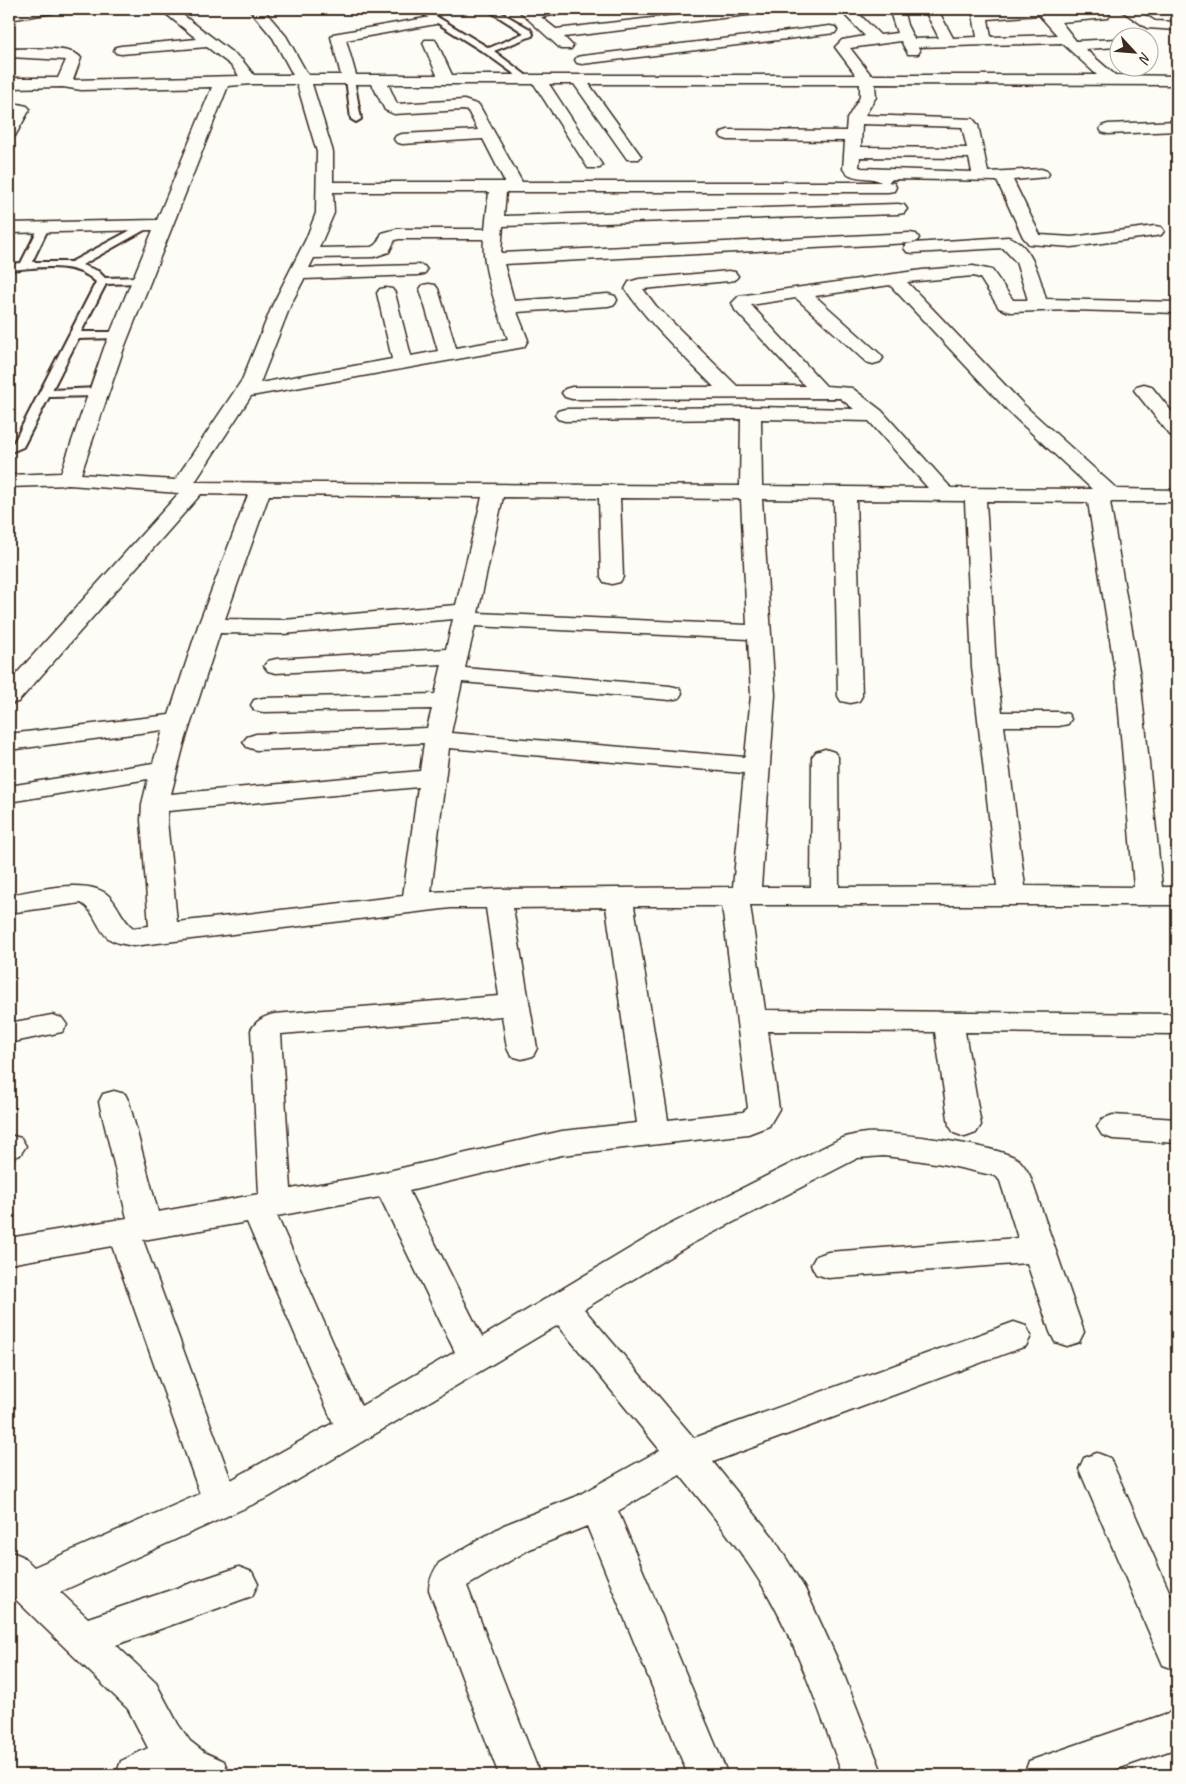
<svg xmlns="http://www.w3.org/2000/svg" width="1186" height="1784" font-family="Caveat,sans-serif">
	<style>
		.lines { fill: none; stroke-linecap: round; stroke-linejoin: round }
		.service-casing { stroke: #3b2a1e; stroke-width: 4 }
		.minor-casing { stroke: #3b2a1e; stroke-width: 3 }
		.service { fill: #fdfcf7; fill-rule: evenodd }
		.minor { fill: #fdfcf7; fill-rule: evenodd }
	</style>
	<rect width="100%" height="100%" fill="#fdfcf7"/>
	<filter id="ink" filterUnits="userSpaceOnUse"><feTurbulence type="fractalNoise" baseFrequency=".02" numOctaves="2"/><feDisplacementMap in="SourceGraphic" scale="10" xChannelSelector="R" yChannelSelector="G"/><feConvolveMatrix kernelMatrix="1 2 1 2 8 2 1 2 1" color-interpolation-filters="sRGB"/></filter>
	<g filter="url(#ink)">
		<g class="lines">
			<defs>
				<g id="service">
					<path d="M415,9H424L489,48L524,33L486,9H495L530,29L533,34L532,36L494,51L531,79L530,81H524L485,53Z"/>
					<path d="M350,76L354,79L361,119L356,122L351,119L346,79Z"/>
					<path d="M146,222L150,223V227L82,265L98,271L105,278L141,277L146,280L141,283L106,284L81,332H119L125,335L119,338L78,339L52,390L98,388L104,392L98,396L49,397L23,447L9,453V444L14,442L96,282C74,260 37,268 9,270V264L21,263L40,225H48L49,227L32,262H71Z"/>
				</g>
				<g id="minor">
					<path d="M28,9H60L53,13L9,20V12Z"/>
					<path d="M160,9H175L242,60L254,75H293L273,38L249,9H263L286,36L308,75H341L331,37L333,34L431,17L436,18L438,21L436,24L346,40L356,75H437L423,43L425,40H435L437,43L452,75H856L835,47L842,40L865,36L839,9H854L880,35L897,33L889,9H903L907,25L914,39L939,38L926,13L933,9L938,10L953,38L977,37L973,15L980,11L1048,9L1053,14L1103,11L1110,15L1108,18L1061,22L1076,41L1118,39V47L1085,49L1115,75L1177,76V85L875,84L876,97L865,115L973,119L978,125L988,172L1041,169L1047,171L1049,174L1047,177L1013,180L1040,235L1072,237L1155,226L1161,227L1164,231L1161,235L1155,236L1072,247L1029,244L1023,237L997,181L893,179L888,182L894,183L896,187L894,191L888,192H506L504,216L898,204L904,205L907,209L904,213L898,214L503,226L501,253L910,233L916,234L919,238L916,242L910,243L504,264L514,301L608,294L615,296L617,300L615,304L608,306L517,312L528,340L524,347L251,396L195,482L740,486L741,419L565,421L558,419L555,415L558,411L565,409L751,407L854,409L840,398L572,399L565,397L562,393L565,389L572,387H714C683,355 650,325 625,289L629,282L639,279L729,271L735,272L738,276L735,280L729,281L643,289L656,306L737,386H805L735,310L732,303L739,296L922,270L973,266L992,270L1013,300H1028L1016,262L1003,248L913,253L907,252L904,248L907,244L913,243L1008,237C1032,243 1040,279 1046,299L1177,302V313L1071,310L1010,312L999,308L980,278L973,276L907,282L1024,405L1117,489L1177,490V502H1110L1140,677L1162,887H1177V905H750L765,1010L1177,1014V1034L965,1032L981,1125L976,1133L965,1137L954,1133L949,1125L935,1032L768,1031L779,1109L769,1126L748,1134L562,1155L409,1191L482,1337L667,1226L840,1139C848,1136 857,1134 866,1133C891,1131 1002,1146 1019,1160C1024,1165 1027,1170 1030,1176L1084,1332L1079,1342L1067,1346L1055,1342L1050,1332L1027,1263L828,1278L816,1274L811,1265L816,1256L828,1252L1018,1238L1000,1181L996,1176L942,1164L902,1158L883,1156L858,1158L691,1244L584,1309L694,1438L1014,1322L1026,1326L1031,1336L1026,1346L713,1462L773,1537L805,1589L840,1665L883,1775H843C820,1714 800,1652 768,1595C743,1552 711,1513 680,1475L618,1511L728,1775H688L587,1526L530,1549L467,1586L540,1775H499L429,1590C429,1580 433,1572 439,1563L504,1525L575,1497L660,1450L558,1325L269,1497L60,1592L88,1618L239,1567L252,1572L258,1584L252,1596L116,1645L156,1683L178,1724L190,1741L204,1752L224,1761L229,1775H116L121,1761L148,1748L128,1709L9,1593V1551L22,1556L34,1567L200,1494L112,1246L9,1264V1238L127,1218L99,1102L103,1094L114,1091L125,1094L129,1102L158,1212L259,1194L251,1030C257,1020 263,1017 274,1014L499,996L486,908H451L133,946C124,944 114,943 107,937C96,926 95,911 81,903L9,913V895C35,891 90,876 110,897C119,907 122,919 133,928L149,926L141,820L142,804L148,779L9,802V786L153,763L163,730L9,750V734L169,715L198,626L248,495L201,494L18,702L9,704V682L179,493L69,485L9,487V475L61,473L104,348L153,230L9,233V223L157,220L212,87L81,90L63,87L9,88V78H58L66,60L9,57V49C24,49 72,45 81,58L73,80L239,76L232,66L207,47L121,54L116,53L114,50L116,47L121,46L197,39ZM1039,15L1057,35L991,37L988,19ZM901,41L908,54H918L920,51L918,47L1062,43L1097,75H871L850,48ZM252,84H297L317,152L316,213L306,239L273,304L242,380L175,480L81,474L124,348L228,86ZM312,84H372L385,110L394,114L463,110L468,111L478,130L402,134L396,136L394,139L396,142L402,144L483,139L505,182H333V152ZM388,84H534L588,168H600L602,165L549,84H574L627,159H639L641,156L589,84H860V97L847,119L846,131L728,130L722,132L720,135L722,138L728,140L845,141L843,169C852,182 870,175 881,182H522L479,105L464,100L397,104ZM862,124L962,127L967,148L861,147ZM860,157L969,158L972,172L862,168L859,167ZM333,192H489L485,229H397L382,233L376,245L371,247L319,248L334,213ZM399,239H484C481,268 498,311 508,339L456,348L438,289L435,285L429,284L423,285L420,289L438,351L411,356L395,293L392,289L386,288L380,289L377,293L392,359L260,383L291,304L304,279L418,275L424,274L427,270L424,266L418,265L309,268L314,258L374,257L389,252L395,240ZM890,285L1010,413L1092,489L951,488L882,411L852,388L826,386L751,305L796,298L866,362L873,364L880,362L883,358L880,354L815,296ZM761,419L869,421L928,488L762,486ZM269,495L482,497L456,605L283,620L225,619ZM503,497L599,498L601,577L604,582L612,584L620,582L623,577L620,498L741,499L747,625L478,613ZM762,499L834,500L838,696L841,701L850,703L859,701L862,696L856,500L965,501L972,667L997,886L839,887L838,757L834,752L825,749L816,752L812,757L811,887H761L775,695ZM986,501L1088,502L1116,677L1134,887L1025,886L1004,726H1059L1068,724L1071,719L1068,714L1059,712H1002L996,667ZM453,619L446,649L276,659L268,661L264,666L268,671L276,673L442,664L435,694L263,698L254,700L251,705L254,710L263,712L432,709L427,728L256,734L247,737L243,742L247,747L256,750L424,743L420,771L171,794L184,744L220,633L283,634ZM475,626L748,639L751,695L745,757L451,733L462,682L670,700L679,698L682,693L679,688L670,686L465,668ZM449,748L744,773L733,887L498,889L431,892ZM418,787L403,896L177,922L167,820L168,811ZM634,906H722L748,1108L743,1112L668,1120ZM606,907L637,1123L562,1131L367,1176L291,1189L281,1034L502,1016L507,1048L511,1056L522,1059L533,1056L537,1048L513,908ZM380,1197L455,1352L361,1406L277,1216ZM247,1222L333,1423L231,1480L143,1240Z"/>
					<path d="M517,9H576L574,12L541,17L556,29L731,9H771L764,13L564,37L573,46L571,49H561Z"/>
					<path d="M1119,9H1135L1155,21L1177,22V30L1147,28Z"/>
					<path d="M830,26L835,27L837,30L835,33L582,64L577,63L575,60L577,57L582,56Z"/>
					<path d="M9,102L27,106L30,109L15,136L9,138V119L13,112H9Z"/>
					<path d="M1177,121V131L1108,134L1102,132L1100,129L1102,126L1108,124Z"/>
					<path d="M1144,384L1151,386L1177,418V437L1170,435L1134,390L1137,386Z"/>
					<path d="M52,1015L62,1018L67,1025L62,1032L9,1043V1023Z"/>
					<path d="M1113,1115L1177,1119V1143L1113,1139L1102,1135L1097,1127L1102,1119Z"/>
					<path d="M9,1135L21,1138L26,1146L20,1155L9,1159Z"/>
					<path d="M1097,1453L1110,1458L1177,1609V1670L1163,1665L1079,1469L1084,1458Z"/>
					<path d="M1177,1710V1748L1100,1775H1024L1029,1761Z"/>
				</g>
			</defs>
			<use href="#service" class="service-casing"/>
			<use href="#minor" class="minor-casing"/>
			<use href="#service" class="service"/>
			<use href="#minor" class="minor"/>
		</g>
	</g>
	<rect width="1186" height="1784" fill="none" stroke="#fdfcf7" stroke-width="30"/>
	<rect x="15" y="15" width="1156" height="1754" fill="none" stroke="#3b2a1e" stroke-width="2" filter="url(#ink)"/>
	<g transform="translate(1134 52) rotate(116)"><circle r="24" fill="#fdfcf7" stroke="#afa8a0"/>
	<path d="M0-4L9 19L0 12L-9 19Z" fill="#3b2a1e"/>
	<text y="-8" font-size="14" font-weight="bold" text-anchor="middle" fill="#3b2a1e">N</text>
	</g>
</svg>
